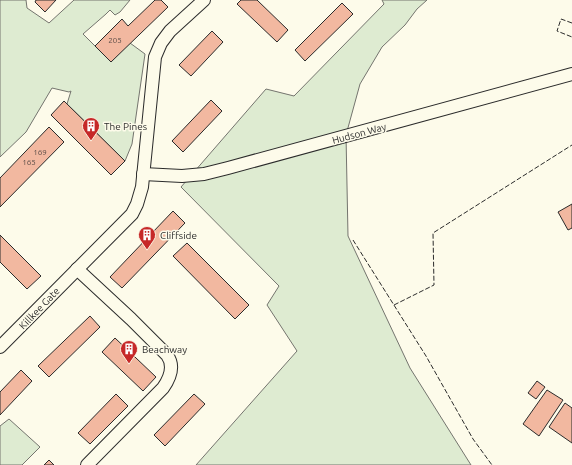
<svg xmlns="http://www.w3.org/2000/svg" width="572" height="465" font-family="Ubuntu,sans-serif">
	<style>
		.green { fill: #deebd1; stroke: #74746e }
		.building { fill: #f2b8a0; stroke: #2b2b2b }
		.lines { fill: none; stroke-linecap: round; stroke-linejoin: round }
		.minor-casing { stroke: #2b2b2b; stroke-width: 14 }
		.minor { stroke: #fdfbea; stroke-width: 12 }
		.fence { stroke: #2b2b2b; stroke-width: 1; stroke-dasharray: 5 2; stroke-linecap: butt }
		.labels { text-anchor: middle; stroke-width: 3; stroke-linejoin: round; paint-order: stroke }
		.number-label { font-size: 8px; fill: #5d4e48 }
		.poi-label { font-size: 10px; fill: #2b2b2b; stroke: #fdfbea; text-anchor: start }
		.street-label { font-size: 10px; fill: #2b2b2b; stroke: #fdfbea }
	</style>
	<rect width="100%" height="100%" fill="#fdfbea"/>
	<g class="green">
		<path d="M0,0H26L27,8L49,23L74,0H130L120,12L115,15L110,10L106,14L83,34L111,62L130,43L145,54L132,144L125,161L67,104L71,91L69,92L52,88L26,132L0,157Z"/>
		<path d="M382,0H427L417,9L405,25L382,47L360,84L346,135L348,236L410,368L471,465H196L297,351L267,305L279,286L181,187L266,89L294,96L384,4Z"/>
		<path d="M9,419L40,447L22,465H0V426Z"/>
	</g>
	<g class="building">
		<path d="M36,0H56L45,12L35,2Z"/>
		<path d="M155,0H161L168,7L111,62L95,46L122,19L128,26Z"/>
		<path d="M241,0H257L288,30L277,42L237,4Z"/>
		<path d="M342,3L353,14L305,61L295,50Z"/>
		<path d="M212,31L223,42L191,76L179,65Z"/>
		<path d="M211,100L222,111L183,152L172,141Z"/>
		<path d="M64,101L125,161L111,175L51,115Z"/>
		<path d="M49,127L64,142L0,207V178Z"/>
		<path d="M572,204V228L568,230L558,212Z"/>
		<path d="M173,211L185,223L122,288L110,277Z"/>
		<path d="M0,235L41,276L27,289L0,262Z"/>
		<path d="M187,243L249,305L235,319L173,256Z"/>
		<path d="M90,316L100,327L49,377L38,366Z"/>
		<path d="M115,338L156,377L143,391L102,352Z"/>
		<path d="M21,370L32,381L0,415V392Z"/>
		<path d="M537,381L545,387L536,399L528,393Z"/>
		<path d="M547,390L563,400L539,436L523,424Z"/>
		<path d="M116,394L128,406L90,444L78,433Z"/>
		<path d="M194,394L205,404L165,446L154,435Z"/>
		<path d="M565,403L572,408V443L549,427Z"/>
		<path d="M49,460L54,465H44Z"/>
	</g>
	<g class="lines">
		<defs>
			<g id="minor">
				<path d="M143,174L182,176L204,174L228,168L572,74"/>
				<path d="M77,269L131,319L167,355C175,366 170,378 163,388L87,465"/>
				<path d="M0,347L132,214L137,204L142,187L155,57L161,43L170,31L204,0"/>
			</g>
		</defs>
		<use href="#minor" class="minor-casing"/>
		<use href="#minor" class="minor"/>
		<g class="fence">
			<path d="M572,23L561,19L557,31L572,37"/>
			<path d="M353,240L426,356L473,439L492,465"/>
			<path d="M394,305L434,285L433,233L572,145"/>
		</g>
	</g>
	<defs>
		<symbol id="building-pin" viewBox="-11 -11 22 30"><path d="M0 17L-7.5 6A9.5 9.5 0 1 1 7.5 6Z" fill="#c62828" stroke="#fdfbea"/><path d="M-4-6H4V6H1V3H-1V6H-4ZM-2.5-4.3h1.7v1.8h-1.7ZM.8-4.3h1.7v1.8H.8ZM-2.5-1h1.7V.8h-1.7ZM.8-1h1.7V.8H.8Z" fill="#fff"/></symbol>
	</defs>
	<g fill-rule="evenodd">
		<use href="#building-pin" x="81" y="116" width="20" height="27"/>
		<use href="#building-pin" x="137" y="225" width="20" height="27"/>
		<use href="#building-pin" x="119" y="339" width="20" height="27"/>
	</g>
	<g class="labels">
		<g class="number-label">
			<text x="115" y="43">205</text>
			<text x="40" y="155">169</text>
			<text x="29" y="165">165</text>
		</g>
		<g class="poi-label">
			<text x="104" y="130">The Pines</text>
			<text x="160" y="239">Cliffside</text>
			<text x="142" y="353">Beachway</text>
		</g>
		<g class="street-label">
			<text transform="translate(359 133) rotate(-15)" y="4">Hudson Way</text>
			<text transform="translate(39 308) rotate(-46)" y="4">Killkee Gate</text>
		</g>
	</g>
</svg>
